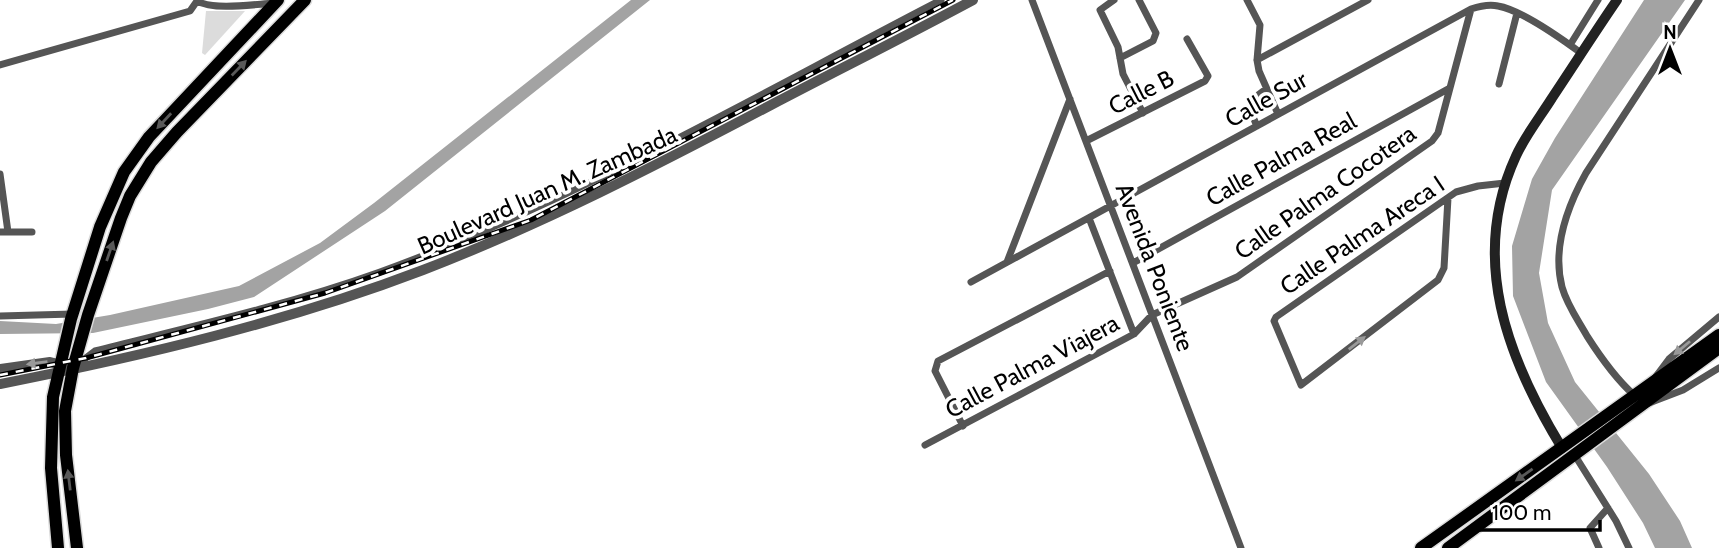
<svg xmlns="http://www.w3.org/2000/svg" width="1719" height="548" viewBox="0 0 1719 548" font-family="Cabin,sans-serif">
<style>
.green{fill:#dcdcdc}
.water{fill:#a3a3a3}
.lines{fill:none;stroke-linecap:round;stroke-linejoin:round}
.primary-casing{stroke:#dbdbdb;stroke-width:15}
.trunk-casing{stroke:#dbdbdb;stroke-width:15}
.minor{stroke:#555;stroke-width:7}
.tertiary{stroke:#555;stroke-width:10}
.secondary{stroke:#222;stroke-width:10}
.primary{stroke:#000;stroke-width:12}
.trunk{stroke:#000;stroke-width:12}
.rail-casing{stroke:#000;stroke-width:5}
.rail{stroke:#fff;stroke-width:2.5;stroke-dasharray:8;stroke-linecap:butt}
.oneway{fill:#595959}
.oneway2{fill:#999}
.labels{text-anchor:middle;dominant-baseline:central;stroke-width:7;stroke-linejoin:round;paint-order:stroke}
.street-label{font-size:24px;fill:#000;stroke:#fff}
</style>
<rect width="100%" height="100%" fill="#fff"/>
<path class="green" d="M 206,11 L 245,11 L 205,55 L 202,53 Z"/>
<path class="water" d="M 631,0 L 650,0 L 385,211 L 254,297 L 208,309 L 93,333 L 0,334 L 0,321 L 56,324 L 110,315 L 239,286 L 320,243 L 374,203 Z
M 1644,0 L 1685,0 L 1552,190 L 1539,273 L 1548,323 L 1575,382 L 1649,474 L 1680,521 L 1692,548 L 1655,548 L 1643,523 L 1607,467 L 1546,382 L 1513,296 L 1512,246 L 1532,179 L 1555,138 Z"/>
<g class="lines">
<g class="primary-casing">
<path id="primary" d="M 1421,548 L 1719,335
M 1448,548 L 1719,348"/>
</g>
<g class="trunk-casing">
<path id="trunk" d="M 58,548 L 51,468 L 53,397 L 71,319 L 100,227 L 124,172 L 149,137 L 278,0
M 77,548 L 66,455 L 65,411 L 73,368 L 88,315 L 121,218 L 130,196 L 151,162 L 177,132 L 305,0"/>
</g>
<path class="minor" d="M 1032,0 L 1241,548
M 1114,0 L 1100,10 L 1118,47 L 1123,74 L 1143,113
M 1247,0 L 1260,25 L 1257,60 L 1259,71 L 1278,114
M 197,1 C 214,11 256,4 275,3
M 1570,45 L 1598,0
M 1120,58 L 1153,41 L 1156,33 L 1139,0
M 1257,60 L 1368,0
M 0,65 L 190,11 L 197,1
M 1499,84 L 1517,13
M 1257,126 L 1249,108 L 1250,101 L 1266,89
M 1086,141 L 1205,81 L 1208,76 L 1187,39
M 0,174 L 8,232
M 1448,198 L 1444,268 L 1438,280 L 1301,385 L 1274,321 L 1276,317 L 1456,192 L 1478,186 L 1505,183
M 1089,218 L 1134,334
M 0,232 L 32,232
M 1007,262 L 1070,99
M 1133,263 L 1448,89
M 971,282 L 1471,9 C 1480,6 1489,4 1498,6 C 1521,10 1562,39 1581,53
M 0,316 L 73,314
M 74,367 L 95,351 C 190,327 288,305 380,272 C 576,201 757,95 941,0
M 1654,379 L 1669,359 L 1719,317
M 1634,395 C 1615,378 1601,358 1587,336 C 1578,320 1567,305 1562,287 C 1552,248 1567,207 1586,173 L 1699,0
M 1649,403 L 1683,390 L 1719,368
M 963,426 L 935,371 L 938,361 L 1110,271
M 925,445 L 1134,334 L 1152,315 L 1237,277 L 1432,141 L 1438,133 L 1471,9
M 1574,454 L 1616,521 L 1629,548
M 1599,548 L 1590,528 L 1608,508"/>
<path class="tertiary" d="M 0,369 L 50,362 L 66,366
M 0,384 C 143,356 287,322 423,270 C 543,224 657,165 771,105 C 838,70 906,36 973,0"/>
<path class="secondary" d="M 1562,448 C 1507,358 1469,258 1516,156 C 1525,136 1540,117 1552,98 C 1574,65 1595,32 1617,0"/>
<use href="#primary" class="primary"/>
<use href="#trunk" class="trunk"/>
<g class="rail-casing">
<path id="rail" d="M 0,375 L 86,358 L 325,293 L 531,220 L 953,0"/>
</g>
<use href="#rail" class="rail"/>
</g>
<defs><path id="oneway-solid" d="M-6-.8H1V-3.2L6.5 0L1 3.2V.8H-6Z" transform="scale(1.75)"/></defs>
<g class="oneway">
<use href="#oneway-solid" transform="translate(239 68) rotate(-46)"/>
<use href="#oneway-solid" transform="translate(164 121) rotate(133)"/>
<use href="#oneway-solid" transform="translate(110 251) rotate(-71)"/>
<use href="#oneway-solid" transform="translate(1524 475) rotate(145)"/>
<use href="#oneway-solid" transform="translate(69 480) rotate(-97)"/>
</g>
<g class="oneway2">
<use href="#oneway-solid" transform="translate(1357 343) rotate(-38)"/>
<use href="#oneway-solid" transform="translate(1682 348) rotate(140)"/>
<use href="#oneway-solid" transform="translate(37 363) rotate(173)"/>
</g>
<g class="labels">
<g class="street-label">
<text transform="translate(1141 92) rotate(-27)">Calle B</text>
<text transform="translate(1266 99) rotate(-29)">Calle Sur</text>
<text transform="translate(1281 159) rotate(-29)">Calle Palma Real</text>
<text transform="translate(547 190) rotate(-24)">Boulevard Juan M. Zambada</text>
<text transform="translate(1325 192) rotate(-35)">Calle Palma Cocotera</text>
<text transform="translate(1362 235) rotate(-34)">Calle Palma Areca I</text>
<text transform="translate(1155 267) rotate(69)">Avenida Poniente</text>
<text transform="translate(1032 366) rotate(-28)">Calle Palma Viajera</text>
</g>
</g>
<g transform="translate(1670 49)" stroke="#ffffff" stroke-width="5" paint-order="stroke">
<path d="M0-5L12 26L0 18L-12 26Z" fill="#000000"/>
<text y="-10" font-size="19" font-weight="bold" text-anchor="middle" fill="#000000">N</text>
</g>
<path d="M1481 520v10h119v-10" fill="none" stroke="#000000" stroke-width="3.5"/>
<text x="1492" y="520" font-size="21" fill="#000000" stroke="#ffffff" stroke-width="5" paint-order="stroke">100 m</text>
</svg>
